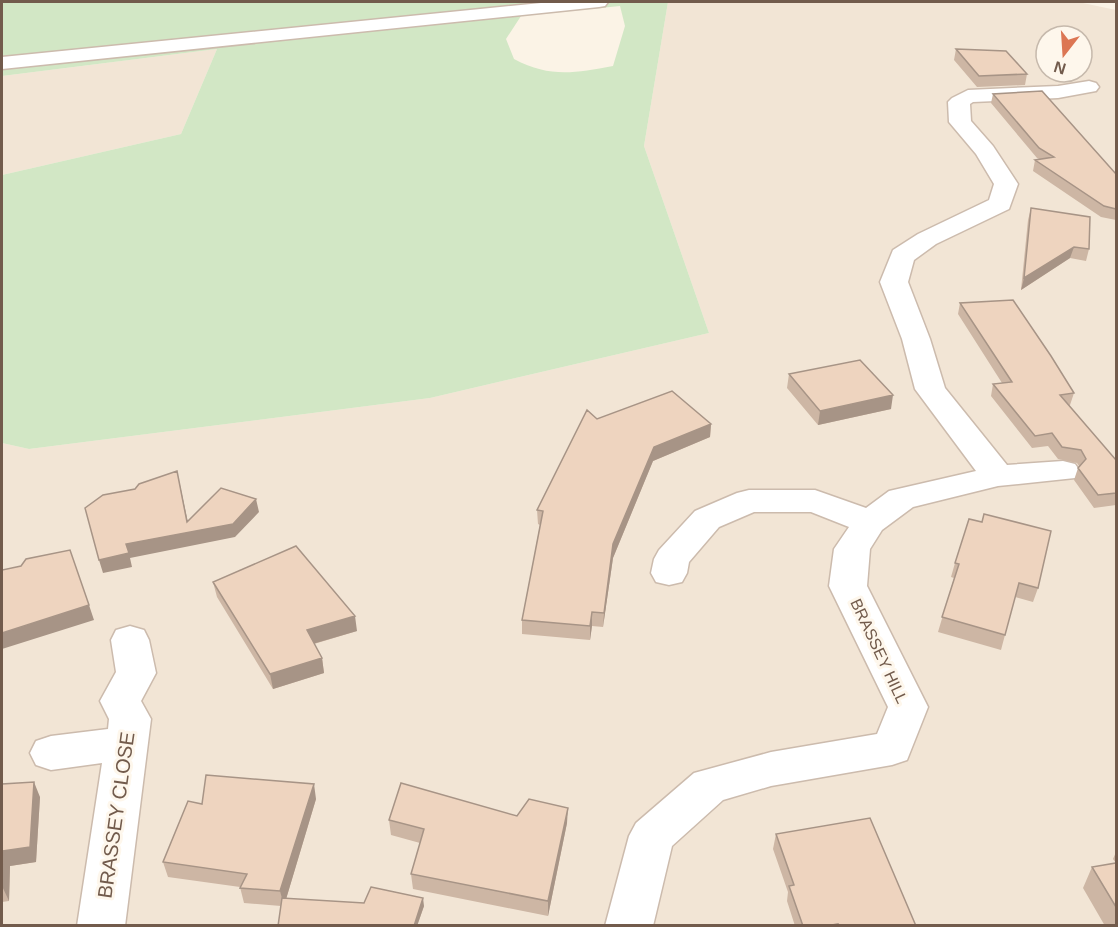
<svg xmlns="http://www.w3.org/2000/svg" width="1118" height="927" viewBox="0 0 1118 927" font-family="Arial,sans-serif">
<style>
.residential{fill:#f2e5d5;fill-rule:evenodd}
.green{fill:#d2e7c5;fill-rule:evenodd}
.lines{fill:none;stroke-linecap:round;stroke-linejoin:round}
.minor-casing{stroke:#ccbbad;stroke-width:3}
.minor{fill:#fff;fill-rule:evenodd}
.wall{fill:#cdb6a4}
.shaded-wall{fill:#a79486}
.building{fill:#eed4bf;stroke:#a79486;stroke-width:1.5}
.labels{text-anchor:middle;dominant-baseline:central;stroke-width:6;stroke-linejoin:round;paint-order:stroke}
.street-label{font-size:16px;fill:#725b4c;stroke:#fef7ec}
.near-street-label{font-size:20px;fill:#725b4c;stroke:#fef7ec}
</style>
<rect width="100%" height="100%" fill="#fbf3e6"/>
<path class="residential" d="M 668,2 L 1078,2 L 1116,10 L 1116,925 L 2,925 L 2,443 L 29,449 L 430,398 L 709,333 L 644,146 ZM 1046,36 L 1082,36 L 1082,72 L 1046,72 Z
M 217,49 L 181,134 L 2,175 L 2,76 Z"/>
<path class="green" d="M 2,2 L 668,2 L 644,146 L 709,333 L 430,398 L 29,449 L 2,443 L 2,175 L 181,134 L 217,49 L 2,76 ZM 620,6 L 625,26 L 613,66 C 574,73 550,78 514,59 L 506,39 L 521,16 Z"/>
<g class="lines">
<g class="minor-casing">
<path id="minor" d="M 551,2 L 608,2 L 605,6 L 599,7 L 2,69 L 2,57 Z
M 1089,81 L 1096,83 L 1099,87 L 1096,91 L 1058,98 L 973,102 L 970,104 L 971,121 L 993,146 L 1018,184 L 1009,209 L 936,244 L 914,260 L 908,282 L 930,339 L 945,388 L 1007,465 L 1063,461 L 1075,464 L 1080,471 L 1075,478 L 998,486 L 913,507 L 882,530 L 870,549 L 867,586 L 928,707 L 907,760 L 892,765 L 771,786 L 723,800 L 672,846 L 653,926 L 605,926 L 629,836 L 636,823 L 694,773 L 771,752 L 877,734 L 888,707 L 829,586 L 834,549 L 849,527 L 811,512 L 754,512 L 719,527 L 689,562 L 687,573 L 682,582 L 669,585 L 656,582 L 651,573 L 654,559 L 659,550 L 695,511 L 737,493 L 749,490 L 815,490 L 866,508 L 889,491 L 976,471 L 915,389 L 902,339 L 880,282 L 893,250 L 918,234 L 989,200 L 994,184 L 976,154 L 949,122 L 948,102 L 952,98 L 968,90 L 1058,86 Z
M 130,626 L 144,630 L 149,640 L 156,673 L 141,701 L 151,719 L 125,926 L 77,926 L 102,763 L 51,770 L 36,765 L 30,753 L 36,741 L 51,736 L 108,729 L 109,719 L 100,701 L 116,672 L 111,640 L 116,630 Z"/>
</g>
<use href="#minor" class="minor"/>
</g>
<path class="wall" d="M 956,49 L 1027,74 L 1025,85 L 977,87 L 954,60 Z
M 993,94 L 1116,174 L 1116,220 L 1101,217 L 1033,171 L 1035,160 L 1039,159 L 1037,158 L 991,103 Z
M 1031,208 L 1089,249 L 1086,261 L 1070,258 L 1021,290 L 1028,220 Z
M 960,303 L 1074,393 L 1070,405 L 1069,406 L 1116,460 L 1116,505 L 1094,508 L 1074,480 L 1078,468 L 1079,466 L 1077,463 L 1058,459 L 1048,446 L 1032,448 L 991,396 L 993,384 L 1002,383 L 958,314 Z
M 789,374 L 891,409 L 818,425 L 787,388 Z
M 597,419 L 711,424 L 710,437 L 653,461 L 613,558 L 603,627 L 592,626 L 590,640 L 522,634 L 522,620 L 540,525 L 538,524 L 537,510 Z
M 955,563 L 1038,588 L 1033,602 L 1015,597 L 1001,650 L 938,632 L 954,578 L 951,577 Z
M 213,582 L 357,631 L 314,644 L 322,658 L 324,673 L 273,689 L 217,597 Z
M 2,784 L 40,797 L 36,862 L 10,866 L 9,901 L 2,902 Z
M 316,799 L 286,899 L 424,906 L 417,926 L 278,926 L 281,906 L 244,903 L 240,887 L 168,877 L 163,862 L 202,804 Z
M 517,816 L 567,823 L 548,916 L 413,889 L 411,874 L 420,843 L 391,835 L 389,820 Z
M 776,834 L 916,926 L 795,926 L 787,901 L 788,892 L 773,849 Z
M 1116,852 L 1116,926 L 1105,926 L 1083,888 L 1092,867 L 1116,863 L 1113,859 Z"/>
<path class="shaded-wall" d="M 1074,247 L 1070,258 L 1021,290 L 1024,278 Z
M 893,395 L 891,409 L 818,425 L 820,411 Z
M 711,424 L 710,437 L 653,461 L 613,558 L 603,627 L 604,613 L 613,544 L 654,447 Z
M 177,471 L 190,532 L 256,499 L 259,512 L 235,537 L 130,558 L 132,567 L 103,573 L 99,560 L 126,544 Z
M 89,605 L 94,620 L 2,649 L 2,633 Z
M 592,612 L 592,626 L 590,640 L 590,626 Z
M 355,616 L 357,631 L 309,645 L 307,630 Z
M 322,658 L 324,673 L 273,689 L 270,674 Z
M 34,782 L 40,797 L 36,862 L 10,866 L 9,901 L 2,886 L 3,851 Z
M 314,784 L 316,799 L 284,906 L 280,891 Z
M 568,808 L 567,823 L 548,916 L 548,901 Z
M 423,898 L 424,906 L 417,926 L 414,926 Z"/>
<path class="building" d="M 956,49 L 1006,51 L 1027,74 L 979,76 Z
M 1042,91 L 1116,174 L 1116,209 L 1104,206 L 1035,160 L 1054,157 L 1039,148 L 993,94 Z
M 1031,208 L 1090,217 L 1089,249 L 1074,247 L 1024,278 Z
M 1013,300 L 1051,356 L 1074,393 L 1060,395 L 1116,460 L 1116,493 L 1098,495 L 1078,468 L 1086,459 L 1081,450 L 1062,447 L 1052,433 L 1035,436 L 993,384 L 1012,382 L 960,303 Z
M 860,360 L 893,395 L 820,411 L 789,374 Z
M 672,391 L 711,424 L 654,447 L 613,544 L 604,613 L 592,612 L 590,626 L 522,620 L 543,511 L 537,510 L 587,410 L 597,419 Z
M 177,471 L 187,522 L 221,488 L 256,499 L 233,524 L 126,544 L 129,553 L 99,560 L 85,508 L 103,495 L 135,489 L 139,484 Z
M 984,514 L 1051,531 L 1038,588 L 1019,583 L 1005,635 L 942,617 L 959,564 L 955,563 L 969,519 L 982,522 Z
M 296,546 L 355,616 L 307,630 L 322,658 L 270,674 L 213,582 Z
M 70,550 L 89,605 L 2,633 L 2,570 L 21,566 L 26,559 Z
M 206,775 L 314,784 L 280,891 L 240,888 L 247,874 L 163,862 L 188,801 L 202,804 Z
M 34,782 L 30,847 L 3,851 L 2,886 L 2,784 Z
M 401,783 L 517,816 L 529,799 L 568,808 L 548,901 L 411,874 L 424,829 L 389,820 Z
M 870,818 L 916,926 L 838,926 L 838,924 L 826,926 L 803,926 L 789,886 L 794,885 L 776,834 Z
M 1116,863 L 1116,907 L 1092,867 Z
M 371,887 L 423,898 L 414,926 L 278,926 L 282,898 L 364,903 Z"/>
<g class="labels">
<g class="street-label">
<text transform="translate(879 651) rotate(65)">BRASSEY HILL</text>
</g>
<g class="near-street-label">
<text transform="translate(116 815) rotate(-82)">BRASSEY CLOSE</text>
</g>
</g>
<rect width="1118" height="927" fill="none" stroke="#725b4c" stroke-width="6"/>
<g transform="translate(1064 54) rotate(197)"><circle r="28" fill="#fef7ec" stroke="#c6b9ac" stroke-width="1.5"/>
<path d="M0-4.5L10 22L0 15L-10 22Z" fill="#dc7653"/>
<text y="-9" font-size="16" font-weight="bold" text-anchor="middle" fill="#725b4c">N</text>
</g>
</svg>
